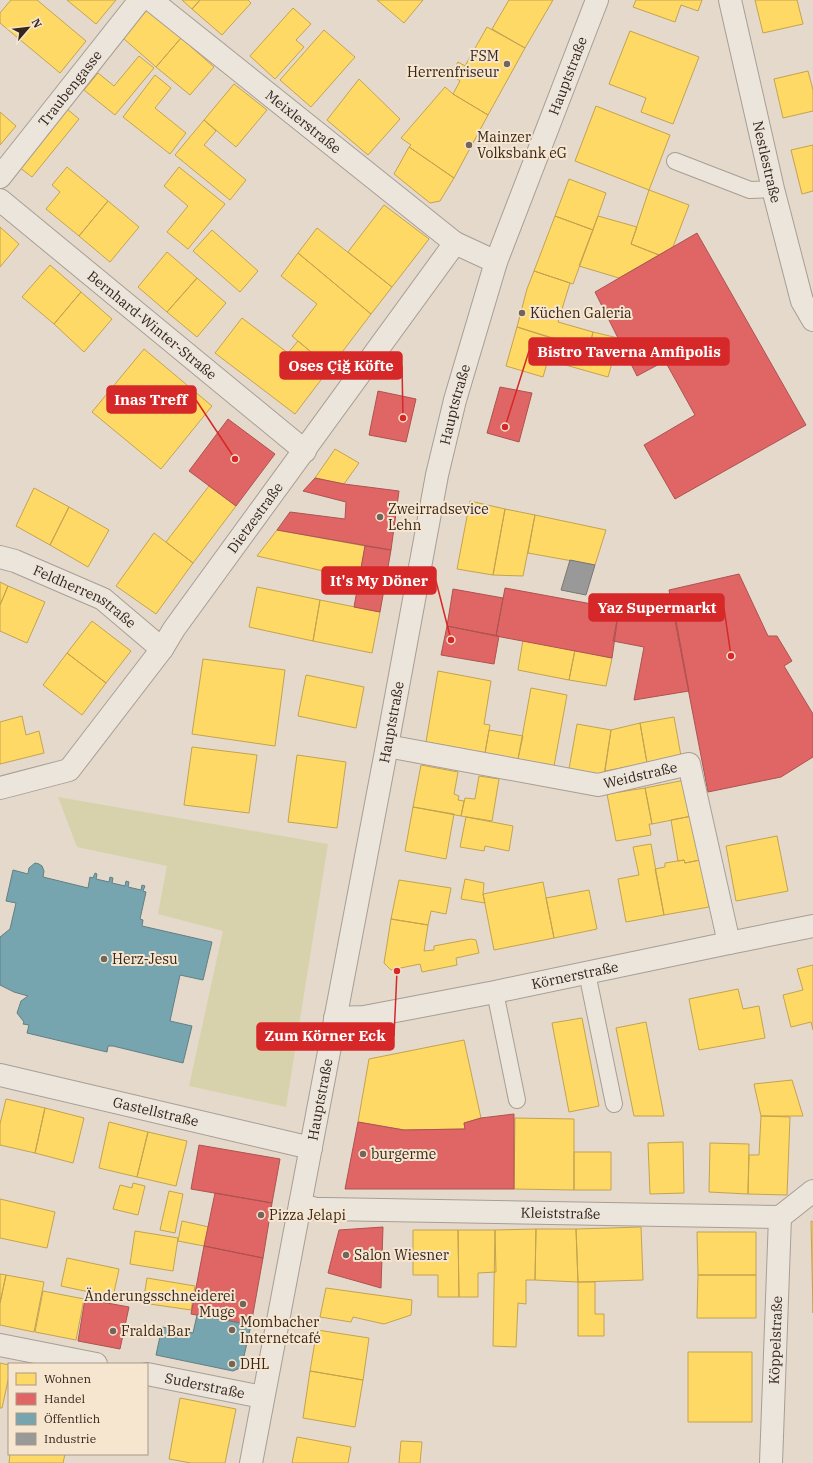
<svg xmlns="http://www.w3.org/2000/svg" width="813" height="1463" viewBox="0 0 813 1463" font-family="'IBM Plex Serif',serif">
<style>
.green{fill:#d7d2ac}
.homes{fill:#ffd966;stroke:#c3a350}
.shops{fill:#e06666;stroke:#ad5350}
.public{fill:#76a5af;stroke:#637f83}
.industry{fill:#999;stroke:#7b7674}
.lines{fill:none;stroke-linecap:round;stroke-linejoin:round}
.lane-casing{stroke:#a89e94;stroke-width:18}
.street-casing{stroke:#a89e94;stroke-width:24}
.lane{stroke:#ebe5dc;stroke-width:16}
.street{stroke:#ebe5dc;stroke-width:22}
.poi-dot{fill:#736559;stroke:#f6e6cf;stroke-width:1.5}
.labels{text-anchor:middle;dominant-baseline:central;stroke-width:4;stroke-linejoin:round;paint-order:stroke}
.poi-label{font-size:14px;fill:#36261c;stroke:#f6e6cf;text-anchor:start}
.street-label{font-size:14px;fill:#36261c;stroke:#f6e6cf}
.leader{fill:none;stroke:#d62828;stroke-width:1.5}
.callout-dot{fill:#d62828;stroke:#f6e6cf;stroke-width:1.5}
.callout{fill:#d62828;stroke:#d62828;stroke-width:1.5}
.callout-label{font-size:15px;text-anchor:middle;font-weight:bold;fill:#fff}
</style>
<rect width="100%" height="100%" fill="#e4d9ca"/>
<path class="green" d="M 58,797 L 328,844 L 286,1107 L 189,1086 L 223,931 L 158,914 L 167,866 L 77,847 Z"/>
<path class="homes" d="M 11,0 L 37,0 L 86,41 L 60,73 L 0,23 L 0,13 Z
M 67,0 L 116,0 L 96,24 Z
M 182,0 L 200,0 L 192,9 Z
M 200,0 L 248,0 L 251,3 L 222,35 L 192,9 Z
M 377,0 L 423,0 L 404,23 Z
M 509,0 L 553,0 L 525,48 L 492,29 Z
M 636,0 L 702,0 L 698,11 L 681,5 L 675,22 L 633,7 Z
M 755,0 L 797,0 L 803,24 L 763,33 Z
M 293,8 L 311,24 L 296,40 L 304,47 L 275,79 L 250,56 Z
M 147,10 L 181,38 L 156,67 L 123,38 Z
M 487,27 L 525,48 L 488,115 L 453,94 L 460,81 L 451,74 L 458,62 L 465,66 Z
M 324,30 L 355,57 L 311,107 L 280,80 Z
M 630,31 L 699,57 L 673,124 L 641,112 L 646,98 L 609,84 Z
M 181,38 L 214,67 L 190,95 L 156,67 Z
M 139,56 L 154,68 L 115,115 L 84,90 L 98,73 L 114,86 Z
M 808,71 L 813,90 L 813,111 L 783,118 L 774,79 Z
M 155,75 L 171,88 L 155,108 L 186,133 L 170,154 L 123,117 Z
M 359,79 L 400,119 L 368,155 L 327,120 Z
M 234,84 L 267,110 L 236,147 L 204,120 Z
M 445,87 L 453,94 L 488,115 L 454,178 L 409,147 L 411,145 L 401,138 Z
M 596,106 L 670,135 L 649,190 L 575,161 Z
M 67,109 L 79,119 L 32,177 L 19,167 Z
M 0,112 L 16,126 L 0,145 Z
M 204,120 L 216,131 L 204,145 L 246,180 L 230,200 L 175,155 Z
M 813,145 L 813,191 L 802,194 L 791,150 Z
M 409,147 L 454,178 L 440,201 L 430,203 L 394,174 Z
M 67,167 L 108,201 L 79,236 L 46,209 L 60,192 L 52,185 Z
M 179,167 L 225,204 L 188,249 L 167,232 L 188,206 L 164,186 Z
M 569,179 L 606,193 L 593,230 L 555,216 Z
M 649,190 L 689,205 L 673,247 L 659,255 L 631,244 Z
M 108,201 L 139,227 L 110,262 L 79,236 Z
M 384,205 L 429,239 L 392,287 L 348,252 Z
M 555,216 L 593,230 L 573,284 L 534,271 Z
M 598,216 L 637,227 L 631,244 L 659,255 L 619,278 L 579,266 Z
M 0,227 L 19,244 L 0,267 Z
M 317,228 L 392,287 L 371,314 L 298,253 Z
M 212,230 L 258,271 L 240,292 L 193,251 Z
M 167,252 L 197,278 L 167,312 L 138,287 Z
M 298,253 L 371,314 L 330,368 L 292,336 L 317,304 L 281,276 Z
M 50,265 L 81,292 L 54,324 L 22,297 Z
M 534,271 L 570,283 L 558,322 L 593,332 L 589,349 L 517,327 L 527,289 Z
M 197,278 L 226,303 L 197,337 L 167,312 Z
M 81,292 L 112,319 L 84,352 L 54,324 Z
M 242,318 L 288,353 L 298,341 L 330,368 L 295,414 L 215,353 Z
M 517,327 L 554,339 L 543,377 L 506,366 Z
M 593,332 L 618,338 L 630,361 L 589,349 Z
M 554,339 L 614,356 L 608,377 L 548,360 Z
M 144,349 L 212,406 L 161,469 L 92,412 Z
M 335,449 L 359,463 L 344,484 L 315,478 Z
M 209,486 L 236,506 L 193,563 L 166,542 Z
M 34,488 L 69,507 L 50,545 L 16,526 Z
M 470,501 L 505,509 L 493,575 L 457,569 Z
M 69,507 L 109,530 L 88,567 L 50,545 Z
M 505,509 L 535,515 L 523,576 L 493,575 Z
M 535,515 L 606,530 L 595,565 L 528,553 Z
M 277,530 L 365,546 L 359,579 L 257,556 Z
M 154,533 L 193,563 L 156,614 L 116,586 Z
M 0,582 L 8,586 L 0,605 Z
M 8,586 L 45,602 L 27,643 L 0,631 L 0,605 Z
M 257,587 L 320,600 L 313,641 L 249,627 Z
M 320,600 L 380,612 L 372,653 L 313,641 Z
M 92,621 L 131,651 L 106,683 L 67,653 Z
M 523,640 L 575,650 L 569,680 L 518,670 Z
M 575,650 L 612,658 L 606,686 L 569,680 Z
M 67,653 L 106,683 L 82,715 L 43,685 Z
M 203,659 L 285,670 L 275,746 L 192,734 Z
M 438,671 L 491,681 L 484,724 L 490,725 L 485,753 L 426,742 Z
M 306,675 L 364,687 L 356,728 L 298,716 Z
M 531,688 L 567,695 L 554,766 L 518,759 Z
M 22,716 L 26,735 L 39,731 L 44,753 L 0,764 L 0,722 Z
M 674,717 L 681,756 L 647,763 L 640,723 Z
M 640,723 L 647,763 L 605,771 L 611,730 Z
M 577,724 L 611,730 L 604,775 L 569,769 Z
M 489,730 L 523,736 L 518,759 L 485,753 Z
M 192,747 L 257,755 L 249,813 L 184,805 Z
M 297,755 L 346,762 L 337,828 L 288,822 Z
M 421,765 L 458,772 L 454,794 L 459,796 L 458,800 L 464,801 L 461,816 L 413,807 Z
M 479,776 L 499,779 L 492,821 L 461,816 L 465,798 L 475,799 Z
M 685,780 L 692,816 L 652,824 L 645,788 Z
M 645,788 L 652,824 L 649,824 L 651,835 L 616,841 L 607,794 Z
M 413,807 L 454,814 L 446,859 L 405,851 Z
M 692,816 L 700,860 L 685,863 L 684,860 L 678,861 L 671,820 Z
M 466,817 L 513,826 L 509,851 L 485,846 L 484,851 L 460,847 Z
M 777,836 L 788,891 L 736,901 L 726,846 Z
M 651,844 L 664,915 L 626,922 L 618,879 L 639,875 L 633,847 Z
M 684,860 L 685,863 L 700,860 L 709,907 L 664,915 L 655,869 L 665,867 L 665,863 Z
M 465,879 L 484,883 L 483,894 L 485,903 L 461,899 Z
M 399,880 L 451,888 L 446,914 L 431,911 L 428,925 L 391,919 Z
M 543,882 L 554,938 L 494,950 L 483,894 Z
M 589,890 L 597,929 L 554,938 L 546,898 Z
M 391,919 L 428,925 L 424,951 L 434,950 L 434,946 L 471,939 L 476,940 L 479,953 L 456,958 L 457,965 L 422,972 L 420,964 L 391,970 L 384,963 Z
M 813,965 L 813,1030 L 811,1022 L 791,1027 L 783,995 L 803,990 L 797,969 Z
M 738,989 L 743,1009 L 759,1006 L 765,1038 L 699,1050 L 689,999 Z
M 582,1018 L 599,1106 L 569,1112 L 552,1023 Z
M 646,1022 L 664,1116 L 634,1116 L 616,1028 Z
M 464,1040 L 481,1118 L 464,1123 L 465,1129 L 404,1130 L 358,1122 L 369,1059 Z
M 792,1080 L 803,1116 L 761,1116 L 754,1084 Z
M 6,1099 L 45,1108 L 35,1153 L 0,1145 L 0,1124 Z
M 45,1108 L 84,1118 L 73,1163 L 35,1153 Z
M 761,1116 L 790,1117 L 787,1195 L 748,1194 L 749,1155 L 759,1155 Z
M 515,1118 L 574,1119 L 574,1190 L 514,1189 Z
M 109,1122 L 148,1132 L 137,1177 L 99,1168 Z
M 148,1132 L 187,1141 L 176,1186 L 137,1177 Z
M 683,1142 L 684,1193 L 650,1194 L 648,1143 Z
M 710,1143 L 749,1144 L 748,1194 L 709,1192 Z
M 574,1152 L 611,1152 L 611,1190 L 574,1190 Z
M 133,1183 L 145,1186 L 138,1215 L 113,1209 L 120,1185 L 132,1188 Z
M 169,1191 L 183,1194 L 175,1233 L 160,1230 Z
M 0,1199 L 55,1212 L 47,1248 L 0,1238 Z
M 182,1221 L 209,1227 L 204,1246 L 178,1241 Z
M 811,1221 L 813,1222 L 813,1313 Z
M 641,1227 L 643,1280 L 578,1282 L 576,1229 Z
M 536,1229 L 576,1229 L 578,1282 L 535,1280 Z
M 536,1229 L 535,1280 L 526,1280 L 526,1304 L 518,1303 L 516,1347 L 493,1346 L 495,1230 Z
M 413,1230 L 458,1230 L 459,1297 L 438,1297 L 438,1275 L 413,1275 Z
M 458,1230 L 495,1230 L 496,1272 L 478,1273 L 478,1297 L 459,1297 Z
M 135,1231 L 178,1238 L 173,1271 L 130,1264 Z
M 697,1232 L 756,1232 L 756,1275 L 698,1275 Z
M 67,1258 L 119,1269 L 113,1297 L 61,1286 Z
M 0,1274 L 6,1275 L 0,1303 Z
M 6,1275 L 44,1282 L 34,1332 L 0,1325 L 0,1303 Z
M 698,1275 L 756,1275 L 756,1318 L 697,1318 Z
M 147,1278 L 195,1286 L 191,1310 L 143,1303 Z
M 578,1282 L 595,1282 L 595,1314 L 604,1314 L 604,1336 L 578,1336 Z
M 326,1288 L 412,1300 L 411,1315 L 384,1324 L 353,1317 L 351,1322 L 320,1317 Z
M 43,1291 L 84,1299 L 76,1340 L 35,1332 Z
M 317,1330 L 369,1338 L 363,1380 L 310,1371 Z
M 688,1352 L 752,1352 L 752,1422 L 688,1422 Z
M 0,1363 L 9,1365 L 9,1376 L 2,1408 L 0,1408 Z
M 310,1371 L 363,1380 L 355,1427 L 303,1418 Z
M 180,1398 L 236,1409 L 225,1463 L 191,1463 L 169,1459 Z
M 297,1437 L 351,1447 L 348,1463 L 292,1463 Z
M 401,1441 L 422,1442 L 420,1463 L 399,1463 Z
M 10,1454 L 65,1454 L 63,1463 L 9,1463 Z"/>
<path class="shops" d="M 697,233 L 806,425 L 675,499 L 644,445 L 695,415 L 665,361 L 637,376 L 595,292 Z
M 500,387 L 532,393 L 519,442 L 487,433 Z
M 378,391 L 416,399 L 406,442 L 369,435 Z
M 228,419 L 275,454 L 236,506 L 189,471 Z
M 315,478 L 344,484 L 399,491 L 391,550 L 277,530 L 290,512 L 345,519 L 346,502 L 303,491 Z
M 365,546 L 391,550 L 380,612 L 354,607 Z
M 739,574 L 768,636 L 777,636 L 792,661 L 784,666 L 813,714 L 813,757 L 781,777 L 708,792 L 669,590 Z
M 505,588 L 619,609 L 612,658 L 496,636 Z
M 453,589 L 503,598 L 496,636 L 447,626 Z
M 619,609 L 650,615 L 674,610 L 689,691 L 634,700 L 644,647 L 613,641 Z
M 447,626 L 499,636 L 494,664 L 441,655 Z
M 514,1114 L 514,1189 L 345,1189 L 358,1122 L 404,1130 L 465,1129 L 464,1123 L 481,1118 Z
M 199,1145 L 280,1159 L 272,1203 L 191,1189 Z
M 215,1193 L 272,1203 L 263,1258 L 204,1246 Z
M 383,1227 L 381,1288 L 328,1273 L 339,1230 Z
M 204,1246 L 263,1258 L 251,1325 L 191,1314 Z
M 85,1299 L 129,1307 L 120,1349 L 78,1341 Z"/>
<path class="public" d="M 35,863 L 39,864 L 42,866 L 44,871 L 43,877 L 88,888 L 90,877 L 93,878 L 95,873 L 97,874 L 96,879 L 109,882 L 110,877 L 113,878 L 112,883 L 125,886 L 126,881 L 129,882 L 128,887 L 141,890 L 142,885 L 145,886 L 143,891 L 146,892 L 140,919 L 143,920 L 142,926 L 212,942 L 203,980 L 180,975 L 170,1021 L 192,1026 L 183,1063 L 113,1046 L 108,1046 L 107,1052 L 27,1033 L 29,1025 L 23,1024 L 24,1022 L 17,1013 L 21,1001 L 28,996 L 14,992 L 0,985 L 0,937 L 10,929 L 16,903 L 6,901 L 13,870 L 28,874 L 29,868 Z
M 197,1315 L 251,1325 L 242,1365 L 240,1368 L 233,1371 L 156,1355 L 162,1327 L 193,1333 Z"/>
<path class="industry" d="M 570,560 L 595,565 L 586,595 L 561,590 Z"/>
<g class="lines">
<g class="lane-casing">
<path id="lane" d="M 675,161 L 750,190 L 773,189
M 587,973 L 614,1104
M 495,992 L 517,1100"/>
</g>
<g class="street-casing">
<g id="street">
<path id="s1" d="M 151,0 L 455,243"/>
<path id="s2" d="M 730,0 L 773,189 L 802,301 L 813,320"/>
<path id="s3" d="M 0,177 L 140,0"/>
<path id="s4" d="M 0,200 L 305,451"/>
<path id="s5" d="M 0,557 L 15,561 L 103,599 L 162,649"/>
<path id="s6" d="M 387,746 L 598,785 L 689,764 L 729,943"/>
<path id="s7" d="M 0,788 L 69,770 L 162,649 L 174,629 L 455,243 L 496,262"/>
<path id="s8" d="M 335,1018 L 364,1017 L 495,992 L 729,943 L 813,926"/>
<path id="s9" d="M 0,1075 L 311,1148"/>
<path id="s10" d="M 300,1205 L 316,1209 L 326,1209 L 780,1217 L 813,1191"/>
<path d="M 0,1345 L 96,1364"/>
<path id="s11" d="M 147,1374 L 262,1397"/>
<path id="s12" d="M 251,1463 L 387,746 L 437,475 L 455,400 L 496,262 L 597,0"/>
<path id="s13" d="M 771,1463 L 780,1217"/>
</g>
</g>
<use href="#lane" class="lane"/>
<use href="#street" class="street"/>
</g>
<g class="poi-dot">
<circle cx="507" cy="64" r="4"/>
<circle cx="469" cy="145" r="4"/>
<circle cx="522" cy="313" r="4"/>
<circle cx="380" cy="517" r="4"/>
<circle cx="104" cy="959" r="4"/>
<circle cx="363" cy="1154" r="4"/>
<circle cx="261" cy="1215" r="4"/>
<circle cx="346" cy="1255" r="4"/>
<circle cx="243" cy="1304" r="4"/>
<circle cx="232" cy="1330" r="4"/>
<circle cx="113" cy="1331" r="4"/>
<circle cx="232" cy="1364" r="4"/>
</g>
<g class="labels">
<g class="poi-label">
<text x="499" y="56" text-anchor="end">FSM<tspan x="499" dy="16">Herrenfriseur</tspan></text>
<text x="477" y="137">Mainzer<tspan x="477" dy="16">Volksbank eG</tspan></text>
<text x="530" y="313">Küchen Galeria</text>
<text x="388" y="509">Zweirradsevice<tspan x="388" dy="16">Lehn</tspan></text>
<text x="112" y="959">Herz-Jesu</text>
<text x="371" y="1154">burgerme</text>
<text x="269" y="1215">Pizza Jelapi</text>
<text x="354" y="1255">Salon Wiesner</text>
<text x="235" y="1296" text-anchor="end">Änderungsschneiderei<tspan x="235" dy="16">Muge</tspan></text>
<text x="240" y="1322">Mombacher<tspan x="240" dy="16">Internetcafé</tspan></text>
<text x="121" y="1331">Fralda Bar</text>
<text x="240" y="1364">DHL</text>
</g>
<g class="street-label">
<text stroke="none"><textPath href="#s12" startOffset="1426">Hauptstraße</textPath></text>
<text stroke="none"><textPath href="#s3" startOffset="113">Traubengasse</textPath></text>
<text stroke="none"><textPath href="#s1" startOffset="195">Meixlerstraße</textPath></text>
<text stroke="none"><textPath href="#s2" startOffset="166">Nestlestraße</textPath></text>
<text stroke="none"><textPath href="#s4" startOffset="197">Bernhard-Winter-Straße</textPath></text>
<text stroke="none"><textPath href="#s12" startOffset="1078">Hauptstraße</textPath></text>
<text stroke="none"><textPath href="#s7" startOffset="385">Dietzestraße</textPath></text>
<text stroke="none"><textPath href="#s5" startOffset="94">Feldherrenstraße</textPath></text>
<text stroke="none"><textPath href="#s12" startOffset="754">Hauptstraße</textPath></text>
<text stroke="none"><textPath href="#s6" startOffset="258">Weidstraße</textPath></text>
<text stroke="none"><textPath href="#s8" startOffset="244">Körnerstraße</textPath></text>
<text stroke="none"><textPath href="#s12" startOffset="370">Hauptstraße</textPath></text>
<text stroke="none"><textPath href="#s9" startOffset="160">Gastellstraße</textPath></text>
<text stroke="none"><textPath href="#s10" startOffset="261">Kleiststraße</textPath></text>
<text stroke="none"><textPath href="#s13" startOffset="123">Köppelstraße</textPath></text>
<text stroke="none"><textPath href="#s11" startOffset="59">Suderstraße</textPath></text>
</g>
</g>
<path class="leader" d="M505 427L529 351M403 418L402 366M235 459L196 400M451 640L436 581M731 656L724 608M397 971L394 1036"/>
<g class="callout-dot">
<circle cx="505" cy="427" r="4"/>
<circle cx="403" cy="418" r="4"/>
<circle cx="235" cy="459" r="4"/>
<circle cx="451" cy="640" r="4"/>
<circle cx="731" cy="656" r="4"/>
<circle cx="397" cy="971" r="4"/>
</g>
<g class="callout">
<rect x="529" y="338" width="200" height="27" rx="4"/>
<rect x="280" y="352" width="122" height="27" rx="4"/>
<rect x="107" y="386" width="89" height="27" rx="4"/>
<rect x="322" y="567" width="114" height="27" rx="4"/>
<rect x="589" y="594" width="135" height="27" rx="4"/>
<rect x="257" y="1023" width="137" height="27" rx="4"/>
</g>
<g class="callout-label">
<text x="629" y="357">Bistro Taverna Amfipolis</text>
<text x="341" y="371">Oses Çiğ Köfte</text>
<text x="151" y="405">Inas Treff</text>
<text x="379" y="586">It's My Döner</text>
<text x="657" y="613">Yaz Supermarkt</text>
<text x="325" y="1041">Zum Körner Eck</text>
</g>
<rect x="8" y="1363" width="140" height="92" fill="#f6e6cf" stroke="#a99987"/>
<rect x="16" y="1373" width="20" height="12" fill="#ffd966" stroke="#a99987"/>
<text x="44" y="1383" font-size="12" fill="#36261c">Wohnen</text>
<rect x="16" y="1393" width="20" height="12" fill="#e06666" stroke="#a99987"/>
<text x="44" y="1403" font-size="12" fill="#36261c">Handel</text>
<rect x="16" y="1413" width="20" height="12" fill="#76a5af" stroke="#a99987"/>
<text x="44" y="1423" font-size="12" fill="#36261c">Öffentlich</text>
<rect x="16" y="1433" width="20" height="12" fill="#999999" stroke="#a99987"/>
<text x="44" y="1443" font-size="12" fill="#36261c">Industrie</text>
<g transform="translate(28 28) rotate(62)" stroke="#f6e6cf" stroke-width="3" paint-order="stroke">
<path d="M0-3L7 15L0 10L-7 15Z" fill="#36261c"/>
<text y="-6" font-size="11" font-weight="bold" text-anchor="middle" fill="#36261c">N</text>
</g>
</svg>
